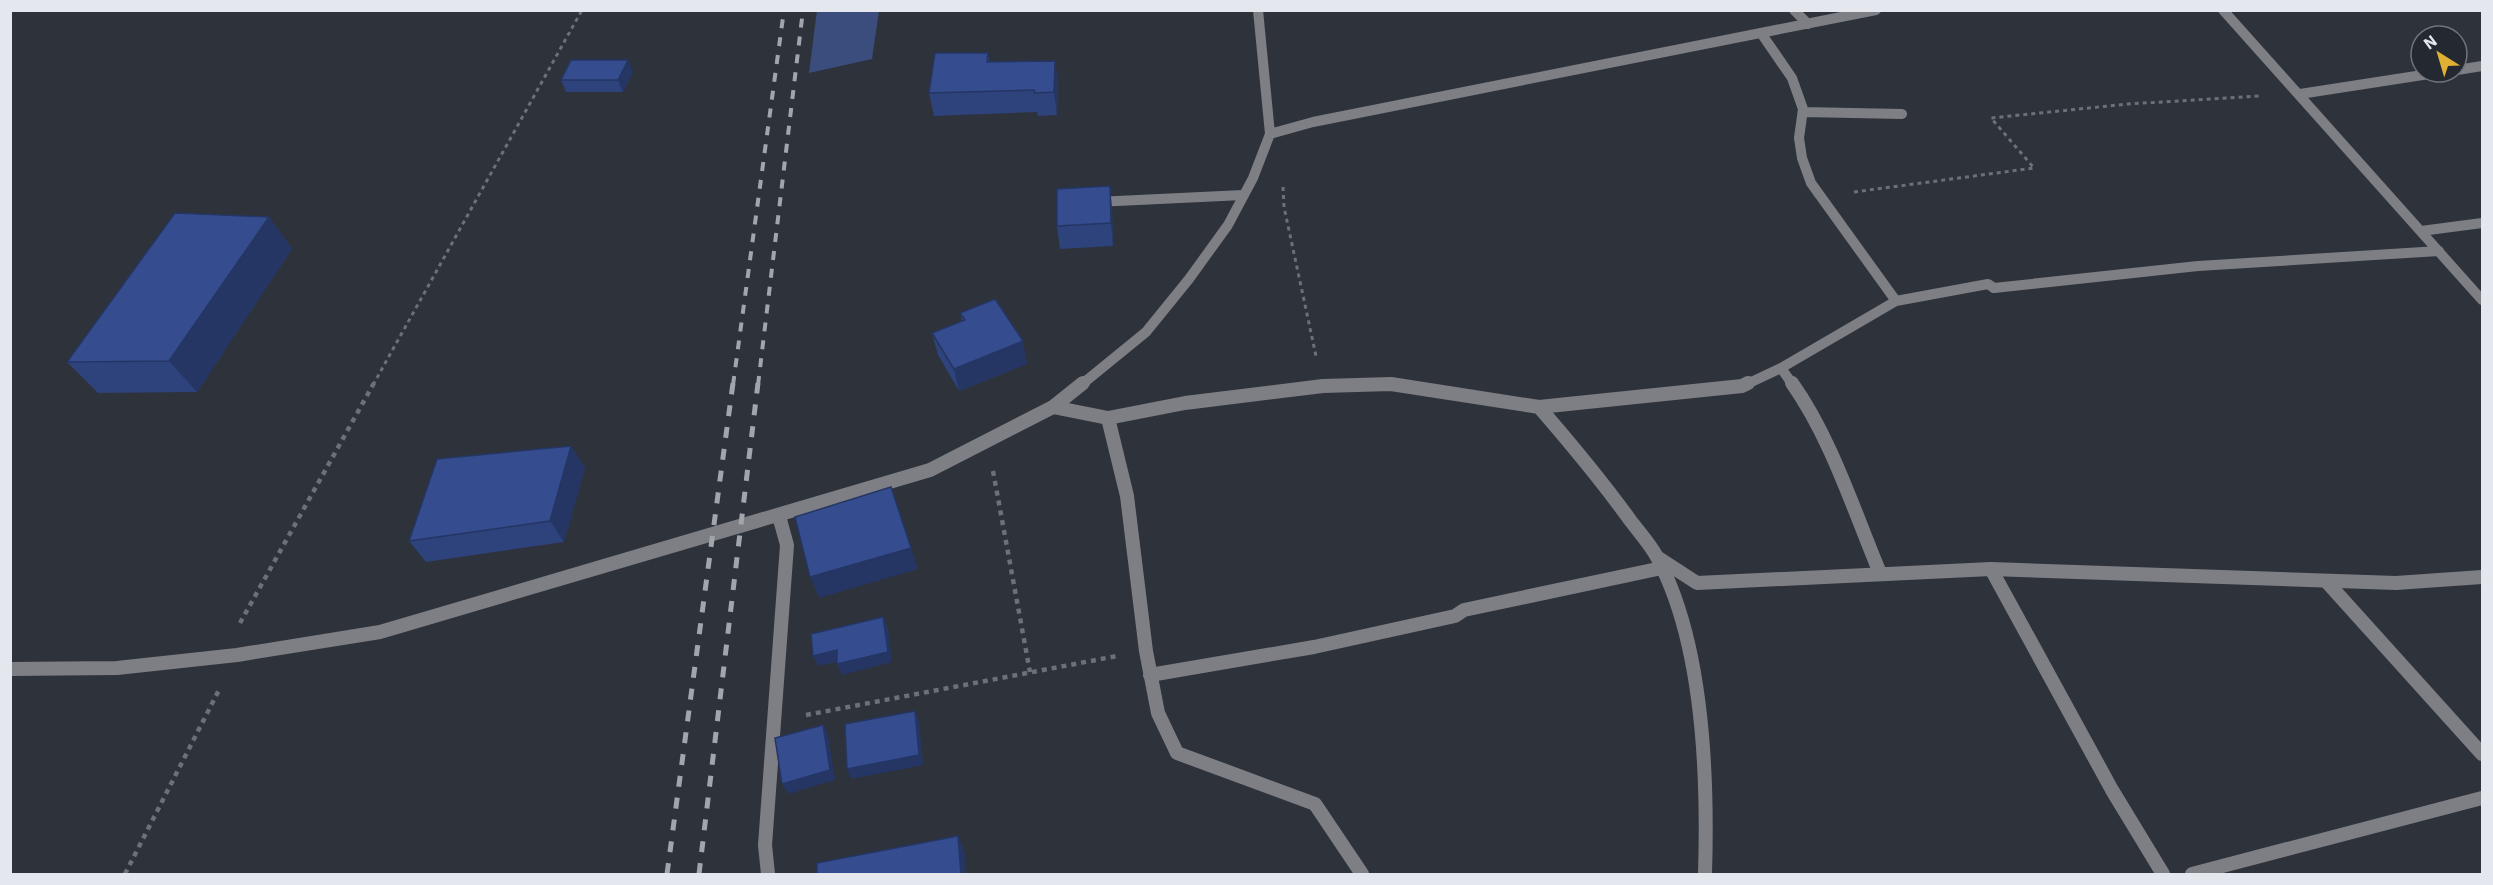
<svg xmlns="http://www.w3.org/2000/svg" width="2493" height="885" viewBox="0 0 2493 885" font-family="'IBM Plex Sans',sans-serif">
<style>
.green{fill:#3b4d7d}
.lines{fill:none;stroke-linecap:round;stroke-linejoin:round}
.path-far1{stroke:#6c7078;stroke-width:3;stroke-dasharray:4 4;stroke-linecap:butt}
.path{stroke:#6c7078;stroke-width:4.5;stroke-dasharray:5 5;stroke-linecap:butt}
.service-far1{stroke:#7d7f84;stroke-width:10}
.service{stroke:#7d7f84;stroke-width:14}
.minor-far1{stroke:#7d7f84;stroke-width:10}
.minor{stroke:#7d7f84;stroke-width:14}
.rail-far1{stroke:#a1a5ac;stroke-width:4;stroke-dasharray:9 9;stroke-linecap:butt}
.rail{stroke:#a1a5ac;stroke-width:5;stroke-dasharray:11 11;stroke-linecap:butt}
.wall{fill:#2e427b}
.shaded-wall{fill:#253664}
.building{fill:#354d8f;stroke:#253664;stroke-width:1.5}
</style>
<rect width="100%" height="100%" fill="#2e323b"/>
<path class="green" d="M 817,10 L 879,11 L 872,59 L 809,73 Z"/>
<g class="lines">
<path class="path-far1" d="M 1283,187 L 1284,207 L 1316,356
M 1854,192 L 2034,168 L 1991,118 L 2128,104 L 2260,96
M 373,385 L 582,10"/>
<path class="path" d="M 993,471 L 1030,672
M 240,623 L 374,383
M 806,715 L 1117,656
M 125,874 L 220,688"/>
<path class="service-far1" d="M 1794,10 L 1808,24
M 1761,33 L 1792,78 L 1803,109 L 1799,138 L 1802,158 L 1811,183 L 1896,301
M 2457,70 L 2482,66
M 2300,94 L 2442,72
M 1803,112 L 1902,114
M 1096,202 L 1243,195
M 1781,368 L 1793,385
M 1745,385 L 1781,368 L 1896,301 L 1988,284 L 1994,288"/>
<path class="service" d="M 1792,383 C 1831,438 1854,511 1880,573
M 1539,407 L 1742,386 L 1748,383
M 1108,418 L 1127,496 L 1146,651 L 1158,713 L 1177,753 L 1315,804 L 1362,874
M 1991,569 L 2112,790 L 2163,874
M 2326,581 L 2482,754
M 1150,675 L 1314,647 L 1455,616 L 1464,610 L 1662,568
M 2192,874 L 2482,798"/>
<path class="minor-far1" d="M 2223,10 L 2482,300
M 1270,134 L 1313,122 L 1876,10
M 2421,231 L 2482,223
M 1994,288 L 2198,266 L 2439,251
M 1081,385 L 1146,332 L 1189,279 L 1228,225 L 1253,178 L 1270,134 L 1258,10
M 1373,385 L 1394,385"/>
<path class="minor" d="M 1053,407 L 1108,418 L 1185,403 L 1323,386 L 1391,384 L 1539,407 C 1571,444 1602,481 1630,520 C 1639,532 1650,544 1657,557 C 1704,644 1708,777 1705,874
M 1657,557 L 1697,583 L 1991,569 L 2396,583 L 2482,577
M 10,669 L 117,668 L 237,655 L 380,632 L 930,470 L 1053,407 L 1083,383
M 768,874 L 765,845 L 787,545 L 779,516"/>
<path class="rail-far1" d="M 733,385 L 784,10
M 758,385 L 803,10"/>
<path class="rail" d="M 667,874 L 733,383
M 699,874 L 758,383"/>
</g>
<path class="wall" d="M 988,53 L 989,62 L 1055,61 L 1058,84 L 1057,115 L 1038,116 L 1037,112 L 934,116 L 929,93 Z
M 633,72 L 623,92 L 566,92 L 561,80 Z
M 1112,209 L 1113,246 L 1060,249 L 1057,226 Z
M 269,217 L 292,249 L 197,392 L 98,393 L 67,362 Z
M 960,313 L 1027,364 L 959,391 L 938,355 L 932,333 L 962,321 Z
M 571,446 L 585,468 L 564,542 L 426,562 L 409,541 Z"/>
<path class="shaded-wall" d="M 628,60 L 633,72 L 623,92 L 618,80 Z
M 1055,61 L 1058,84 L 1057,115 L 1054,92 Z
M 1110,186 L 1112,209 L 1113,246 L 1111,223 Z
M 269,217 L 292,249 L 197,392 L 169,361 Z
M 1023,341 L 1027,364 L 959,391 L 954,369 Z
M 571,446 L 585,468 L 564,542 L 550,521 Z
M 891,487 L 918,569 L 819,598 L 810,577 Z
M 883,617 L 888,628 L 892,662 L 842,675 L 837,664 Z
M 837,650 L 841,661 L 818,666 L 813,656 Z
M 915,711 L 919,721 L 923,765 L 851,779 L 847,769 Z
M 823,725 L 828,735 L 835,780 L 788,794 L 782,784 Z
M 958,836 L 965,853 L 966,874 L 961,874 Z"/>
<path class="building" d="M 935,53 L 988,53 L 987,62 L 1055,61 L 1054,92 L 1035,93 L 1034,90 L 929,93 Z
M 571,60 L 628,60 L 618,80 L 561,80 Z
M 1110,186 L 1111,223 L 1057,226 L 1057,189 Z
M 175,213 L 269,217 L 169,361 L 67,362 Z
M 995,299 L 1023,341 L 954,369 L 932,333 L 965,320 L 960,313 Z
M 571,446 L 550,521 L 409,541 L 437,459 Z
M 891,487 L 911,548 L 810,577 L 795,517 Z
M 883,617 L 888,652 L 837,664 L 837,650 L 813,656 L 811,634 Z
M 915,711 L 919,755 L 847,769 L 845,724 Z
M 823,725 L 830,770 L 782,784 L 775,738 Z
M 958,836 L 961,874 L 817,874 L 817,863 Z"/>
<rect width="2493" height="885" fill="none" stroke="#e4e7ed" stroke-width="24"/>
<g transform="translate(2439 54) rotate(323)"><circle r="28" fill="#242831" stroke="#71747c" stroke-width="1.5"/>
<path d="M0-4.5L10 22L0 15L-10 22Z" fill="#dfb034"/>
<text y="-9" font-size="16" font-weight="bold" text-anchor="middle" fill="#e4e7ed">N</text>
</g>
</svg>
